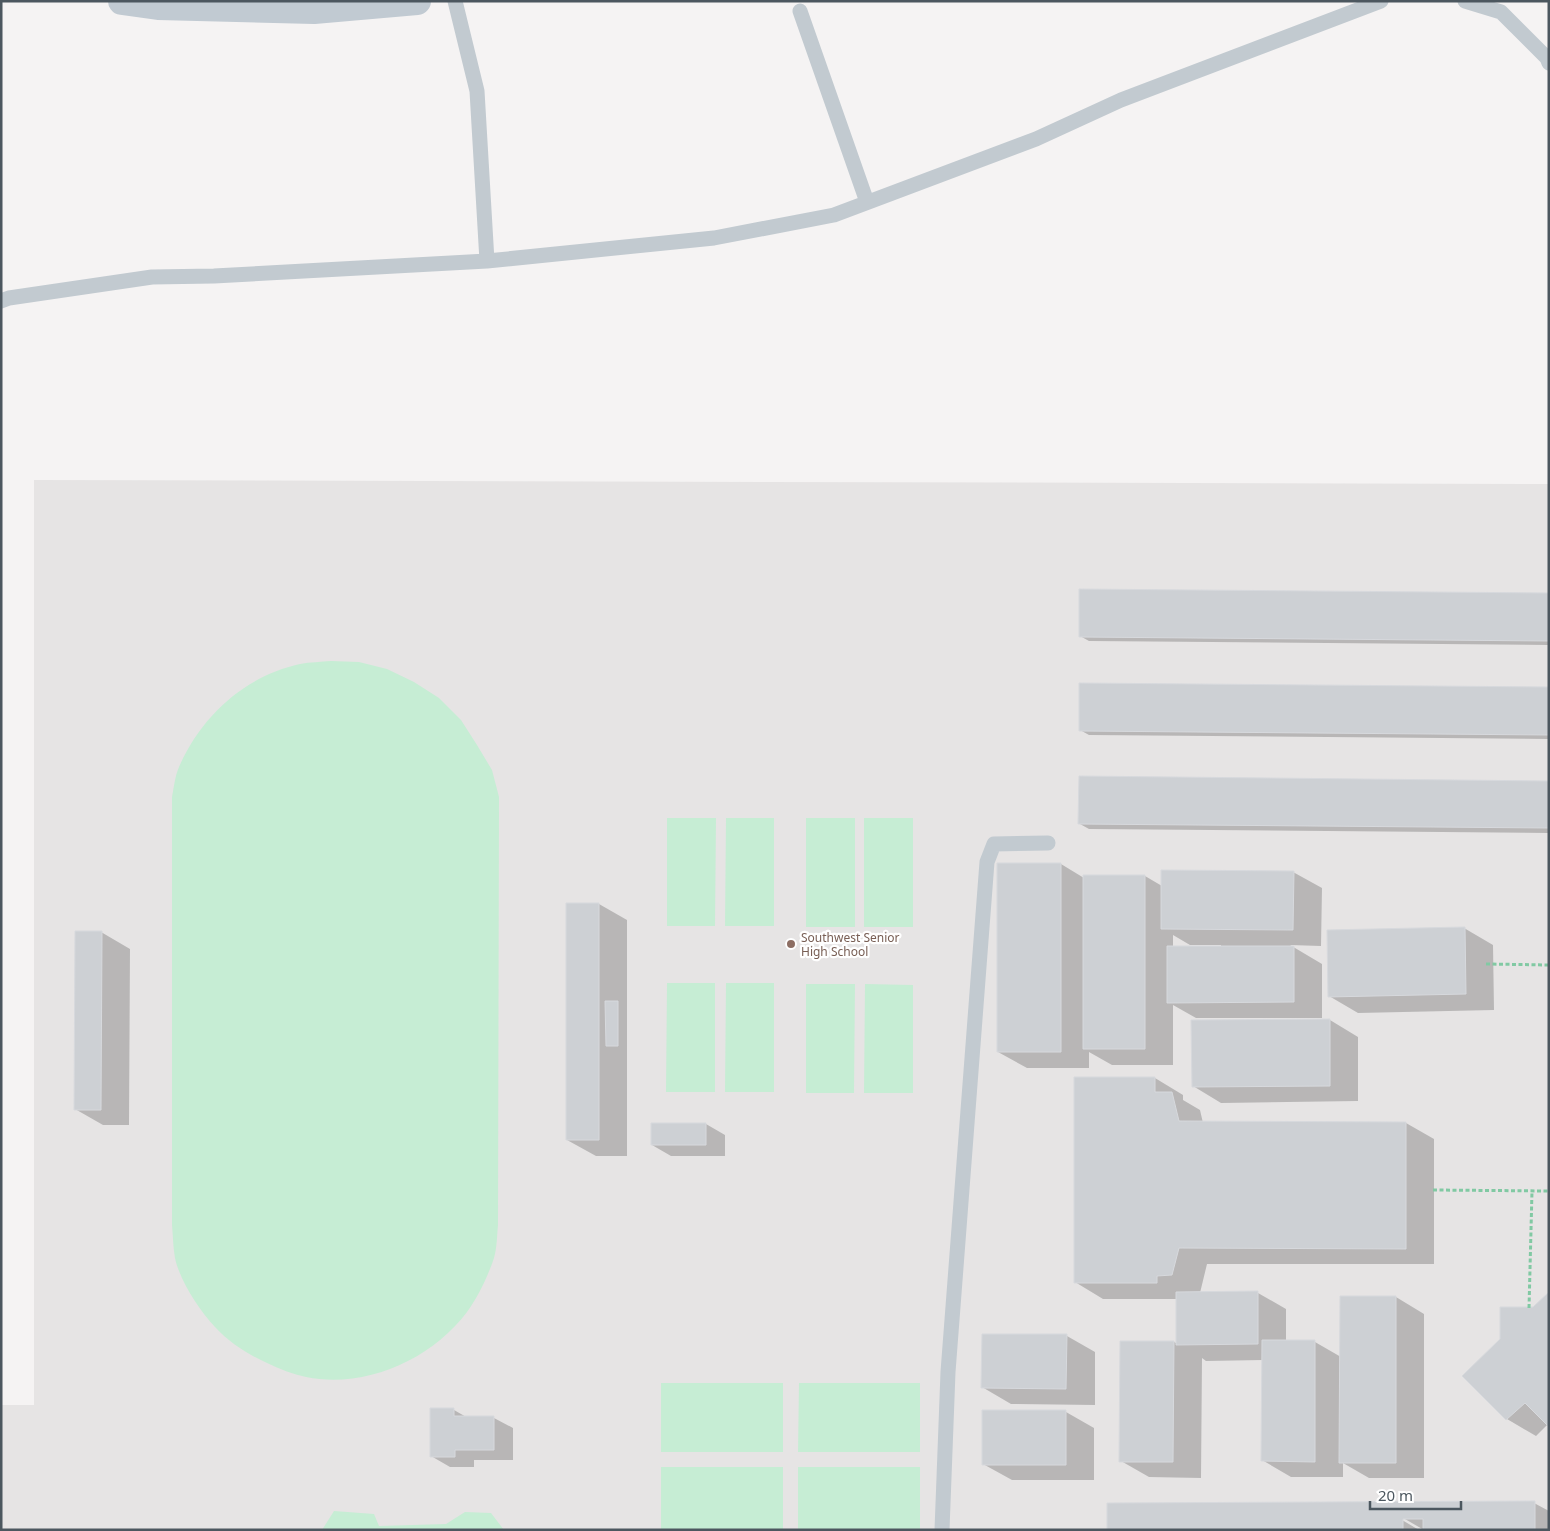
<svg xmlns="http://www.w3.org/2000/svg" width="1550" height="1531" viewBox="0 0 1550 1531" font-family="'Noto Sans',sans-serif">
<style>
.education{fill:#e6e4e4}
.green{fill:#c6edd4}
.shadow{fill:#0003;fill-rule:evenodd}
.building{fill:#cdd0d4;stroke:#d7d9dd}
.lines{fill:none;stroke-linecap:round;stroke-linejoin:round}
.path{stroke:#81c9a3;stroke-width:3;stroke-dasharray:4 2.5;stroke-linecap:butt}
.service{stroke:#c2cad0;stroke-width:15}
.secondary{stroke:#c1cad2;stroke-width:28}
.education-dot{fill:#8d6e63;stroke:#fff;stroke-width:2}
.labels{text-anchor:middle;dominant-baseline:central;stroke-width:4.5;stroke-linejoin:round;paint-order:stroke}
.education-label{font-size:12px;fill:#785e54;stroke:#fff;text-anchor:start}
</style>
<rect width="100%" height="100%" fill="#f5f3f3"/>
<path class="education" d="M 34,480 L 1549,484 L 1549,1530 L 1,1530 L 1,1405 L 34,1405 Z"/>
<path class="green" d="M 331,661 L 359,662 L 387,669 L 414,682 L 439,698 L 461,720 L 477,745 L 492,770 L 499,797 L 498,1225 C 497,1235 497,1248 494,1258 C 488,1276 478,1297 467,1312 C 431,1360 365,1389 306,1377 C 293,1374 279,1369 267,1363 C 247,1354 230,1343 215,1327 C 199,1310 180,1281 175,1258 C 173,1247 173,1236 172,1225 L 172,797 C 174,787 175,776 179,767 C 201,716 245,676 300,664 C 310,662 321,662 331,661 Z
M 667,818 L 716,818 L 715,926 L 667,926 Z
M 726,818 L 774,818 L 774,926 L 725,926 Z
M 806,818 L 855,818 L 855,927 L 806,927 Z
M 864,818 L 913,818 L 913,927 L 864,927 Z
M 667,983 L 715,983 L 715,1092 L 666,1092 Z
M 726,983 L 774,983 L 774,1092 L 725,1092 Z
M 806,984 L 855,984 L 854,1093 L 806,1093 Z
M 865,984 L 913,985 L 913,1093 L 864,1093 Z
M 661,1383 L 783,1383 L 783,1452 L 661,1452 Z
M 799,1383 L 920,1383 L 920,1452 L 798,1452 Z
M 661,1467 L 783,1467 L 783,1530 L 661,1530 Z
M 798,1467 L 920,1467 L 920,1530 L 798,1530 Z
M 334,1511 L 374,1514 L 379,1526 L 446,1524 L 465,1512 L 491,1513 L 504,1530 L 322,1530 Z"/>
<path class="shadow" d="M 1549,594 L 1549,645 L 1089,641 L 1080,636 Z
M 1549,688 L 1549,739 L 1089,735 L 1080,730 Z
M 1549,782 L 1549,833 L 1089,829 L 1080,824 Z
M 999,864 L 1061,864 L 1084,878 L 1145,876 L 1162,886 L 1293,872 L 1322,888 L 1321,946 L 1290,945 L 1322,964 L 1322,1018 L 1196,1018 L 1173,1005 L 1173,1065 L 1112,1065 L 1089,1052 L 1089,1068 L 1027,1068 L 998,1052 ZM 1173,935 L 1190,945 L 1221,945 L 1221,947 L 1173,947 Z
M 599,904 L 627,920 L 627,1156 L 596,1156 L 567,1140 Z
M 1464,928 L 1493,945 L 1494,1010 L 1358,1013 L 1329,996 Z
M 101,932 L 130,949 L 129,1125 L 103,1125 L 75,1109 Z
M 1330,1020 L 1358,1037 L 1358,1101 L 1221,1103 L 1193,1086 Z
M 1155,1078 L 1183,1095 L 1183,1100 L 1200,1110 L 1203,1123 L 1406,1123 L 1434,1139 L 1434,1264 L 1207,1264 L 1200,1293 L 1258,1293 L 1286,1309 L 1286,1341 L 1315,1342 L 1341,1357 L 1396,1297 L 1424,1314 L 1424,1478 L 1369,1478 L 1343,1463 L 1343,1477 L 1291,1477 L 1262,1460 L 1263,1360 L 1206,1361 L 1202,1358 L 1201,1478 L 1149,1477 L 1121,1461 L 1174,1342 L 1178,1344 L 1178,1299 L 1103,1299 L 1075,1282 Z
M 706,1124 L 725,1135 L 725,1156 L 671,1156 L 652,1145 Z
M 1533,1308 L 1548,1424 L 1536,1436 L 1507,1419 L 1463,1376 Z
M 1067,1336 L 1095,1352 L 1095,1405 L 1011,1404 L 982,1387 Z
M 454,1410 L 468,1418 L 494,1418 L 513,1428 L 513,1460 L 474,1460 L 474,1467 L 450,1467 L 431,1456 Z
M 1066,1412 L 1094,1428 L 1094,1480 L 1012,1480 L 983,1464 Z
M 1534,1503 L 1549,1511 L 1549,1530 L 1424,1530 L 1398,1515 L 1397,1517 L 1419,1530 L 1109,1530 Z"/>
<path class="building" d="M 1079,589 L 1549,593 L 1549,641 L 1079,637 Z
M 1079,683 L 1549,687 L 1549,735 L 1079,731 Z
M 1079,776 L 1549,781 L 1549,828 L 1078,824 Z
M 997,863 L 1061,863 L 1061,1052 L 997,1052 Z
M 1161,870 L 1294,871 L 1293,930 L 1161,929 Z
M 1083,875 L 1145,875 L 1145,1049 L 1083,1049 Z
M 566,903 L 599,903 L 599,1140 L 566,1140 Z
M 1465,927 L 1466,994 L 1328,997 L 1327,930 Z
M 75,931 L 102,931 L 101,1110 L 74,1110 Z
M 1167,946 L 1294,946 L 1294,1002 L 1167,1003 Z
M 605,1001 L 618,1001 L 618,1046 L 606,1046 Z
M 1330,1019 L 1330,1086 L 1192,1087 L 1191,1020 Z
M 1074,1077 L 1155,1077 L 1155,1092 L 1172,1092 L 1179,1121 L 1406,1122 L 1406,1249 L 1179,1248 L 1172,1275 L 1157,1276 L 1157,1283 L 1074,1283 Z
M 651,1123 L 706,1123 L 706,1145 L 651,1145 Z
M 1258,1291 L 1258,1344 L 1176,1345 L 1176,1292 Z
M 1549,1292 L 1549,1427 L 1525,1403 L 1506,1420 L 1462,1376 L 1500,1339 L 1500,1307 L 1533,1307 Z
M 1340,1296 L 1396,1296 L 1396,1463 L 1339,1463 Z
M 982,1334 L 1067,1334 L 1066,1389 L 981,1388 Z
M 1262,1340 L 1315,1340 L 1315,1462 L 1261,1461 Z
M 1120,1341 L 1174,1341 L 1173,1462 L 1119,1462 Z
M 430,1408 L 454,1408 L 454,1416 L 494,1416 L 494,1450 L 455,1450 L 455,1457 L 430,1457 Z
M 982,1410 L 1066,1410 L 1066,1465 L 982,1465 Z
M 1535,1501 L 1535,1530 L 1423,1530 L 1423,1519 L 1403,1519 L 1403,1530 L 1107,1530 L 1107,1503 Z"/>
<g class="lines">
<path class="path" d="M 1486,964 L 1549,965
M 1433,1190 L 1549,1191
M 1529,1308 L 1532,1191"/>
<path class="service" d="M 455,1 L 477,91 L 487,261
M 1465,1 L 1501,12 L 1547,58 L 1549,63
M 800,11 L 867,202
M 1,301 L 9,298 L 152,277 L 214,276 L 487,261 L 714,238 L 834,215 L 1036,139 L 1121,100 L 1381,1
M 942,1530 L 948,1372 L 987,862 L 994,844 L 1048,843"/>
<path class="secondary" d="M 122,1 L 158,6 L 314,10 L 417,1"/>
</g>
<circle class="education-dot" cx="791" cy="944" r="5"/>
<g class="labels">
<g class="education-label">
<text x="801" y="937">Southwest Senior<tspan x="801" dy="14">High School</tspan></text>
</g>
</g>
<rect width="1550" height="1531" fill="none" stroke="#4c575f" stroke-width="5"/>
<path d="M1370 1501v8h91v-8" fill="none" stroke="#4c575f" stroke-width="2.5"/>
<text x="1378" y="1501" font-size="15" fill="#4c575f" stroke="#ffffff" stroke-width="4" paint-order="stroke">20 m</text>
</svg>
